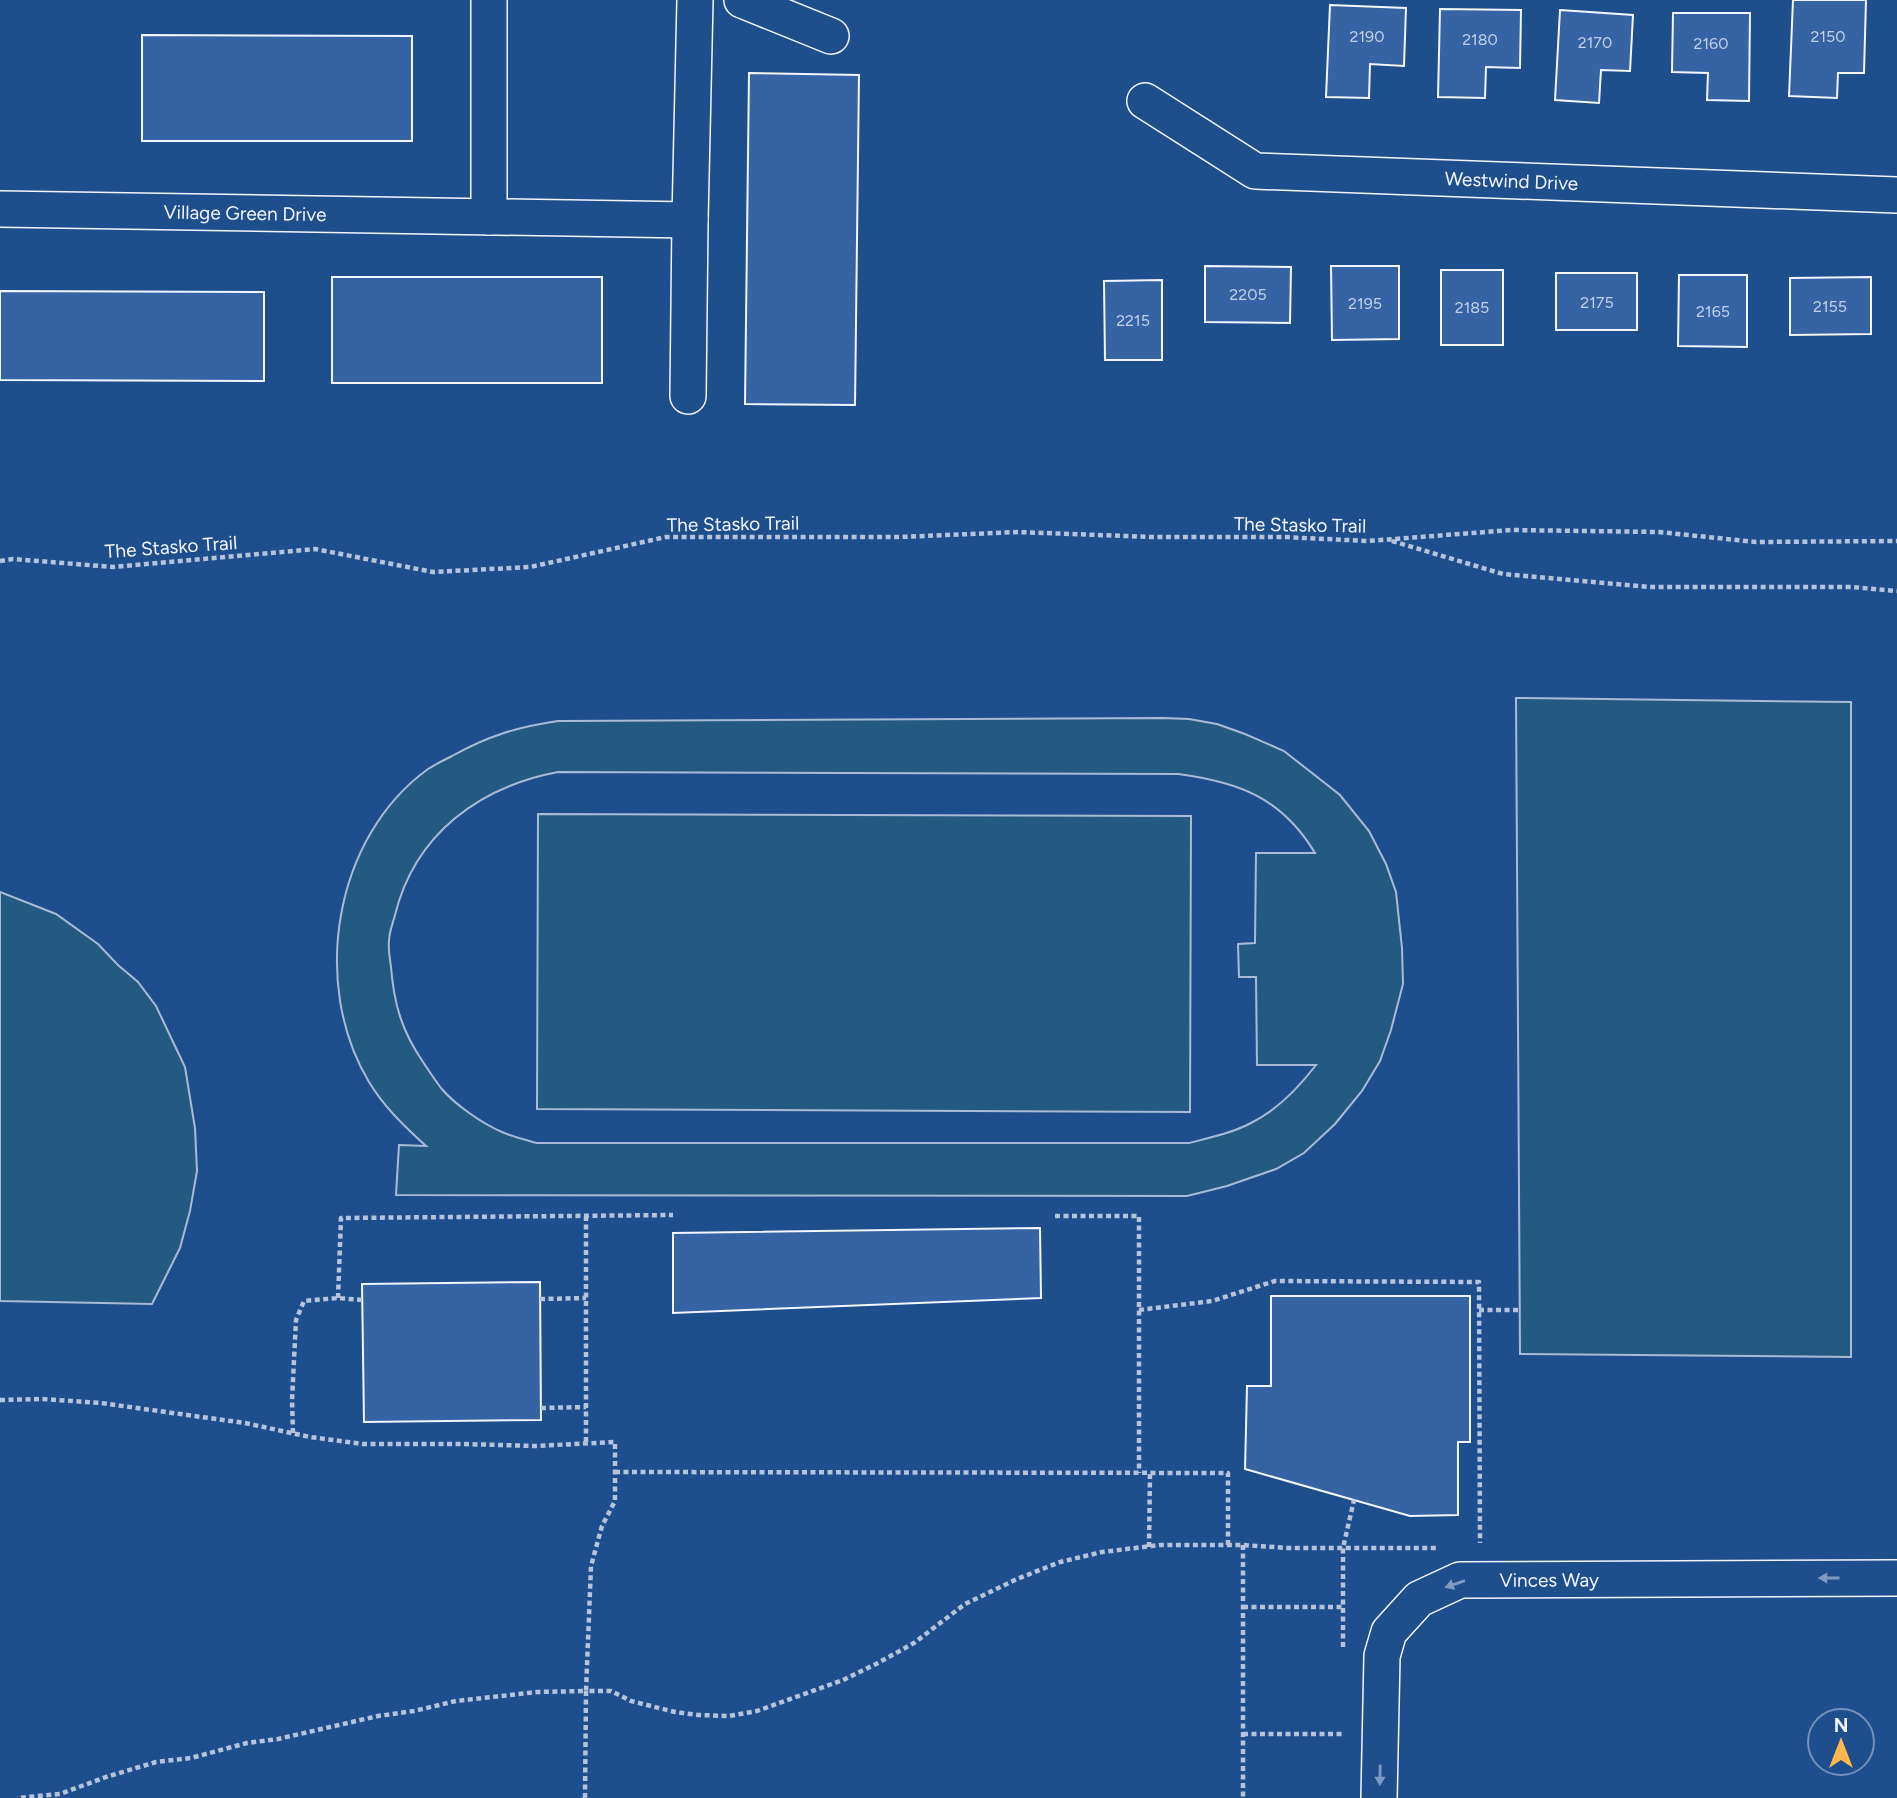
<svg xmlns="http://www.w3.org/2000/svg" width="1897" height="1798" viewBox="0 0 1897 1798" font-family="Figtree,sans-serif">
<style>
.grass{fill:#245a82;stroke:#a8bbd7;stroke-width:2;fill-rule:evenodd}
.building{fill:#3563a3;stroke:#f2f6ff;stroke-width:2}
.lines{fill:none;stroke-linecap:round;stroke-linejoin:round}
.street-casing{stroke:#f2f6ff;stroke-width:38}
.path{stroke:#b3c4dc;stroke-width:4.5;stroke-dasharray:5 3.5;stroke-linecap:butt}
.street{stroke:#1f4e8c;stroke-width:35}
.oneway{fill:#7e9ac0}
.labels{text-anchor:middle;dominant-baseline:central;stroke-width:5;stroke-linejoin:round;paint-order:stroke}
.number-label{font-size:16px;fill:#c3d1e8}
.street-label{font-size:19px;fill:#f2f6ff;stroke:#1f4e8c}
</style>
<rect width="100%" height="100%" fill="#1f4e8c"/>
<path class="grass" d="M 1516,698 L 1851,702 L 1851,1357 L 1520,1354 Z
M 1163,718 L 1189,719 L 1217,724 L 1245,734 L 1284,751 L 1340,795 L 1369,831 L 1386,864 L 1396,892 L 1402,948 L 1403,984 L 1391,1030 L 1380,1061 L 1362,1091 L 1335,1124 L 1304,1153 L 1276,1169 L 1227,1186 L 1187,1196 L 396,1195 L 399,1145 L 426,1146 C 405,1127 384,1107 369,1082 C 310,984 334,837 428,769 C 436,764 444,760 452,756 C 488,736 517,727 558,721 ZM 558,772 L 1178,774 C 1239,782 1282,798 1315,853 L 1256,853 L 1255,943 L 1238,944 L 1239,977 L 1256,977 L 1257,1065 L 1316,1065 C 1299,1087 1276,1111 1251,1123 C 1232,1133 1209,1138 1189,1143 L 537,1143 C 526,1140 513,1137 502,1132 C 483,1124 454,1104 441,1088 C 435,1080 429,1071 423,1062 C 402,1031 394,1005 391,967 C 390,959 388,949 389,941 C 389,932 393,923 395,915 C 415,834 479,787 558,772 Z
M 538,814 L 1191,816 L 1190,1112 L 537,1109 Z
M 0,892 L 56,914 L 98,944 L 118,965 L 138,982 L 156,1006 L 185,1067 L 195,1128 L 197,1171 L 190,1211 L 180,1248 L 152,1304 L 0,1301 Z"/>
<path class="building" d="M 1793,0 L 1866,0 L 1864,73 L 1838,73 L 1837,98 L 1789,96 Z
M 1330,5 L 1406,8 L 1404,66 L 1370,64 L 1369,98 L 1326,97 Z
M 1440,9 L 1521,10 L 1520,68 L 1486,67 L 1485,98 L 1438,97 Z
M 1560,10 L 1633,15 L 1630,71 L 1601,70 L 1599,103 L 1555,100 Z
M 1673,13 L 1750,13 L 1749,101 L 1707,100 L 1708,73 L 1672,72 Z
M 142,35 L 412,36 L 412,141 L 142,141 Z
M 749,73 L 859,75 L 855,405 L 745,404 Z
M 1205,266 L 1291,267 L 1290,323 L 1205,322 Z
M 1331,266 L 1399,266 L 1399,339 L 1332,340 Z
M 1441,270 L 1503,270 L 1503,345 L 1441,345 Z
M 1556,273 L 1637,273 L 1637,330 L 1556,330 Z
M 1679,275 L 1747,275 L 1747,347 L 1678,346 Z
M 332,277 L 602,277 L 602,383 L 332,383 Z
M 1871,277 L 1871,334 L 1790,335 L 1790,278 Z
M 1162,280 L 1162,360 L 1105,360 L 1104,281 Z
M 0,291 L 264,292 L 264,381 L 0,380 Z
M 1040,1228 L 1041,1298 L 673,1313 L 673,1233 Z
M 540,1282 L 541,1420 L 364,1422 L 362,1284 Z
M 1271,1296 L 1470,1296 L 1470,1442 L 1458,1442 L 1458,1515 L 1410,1516 L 1245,1469 L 1247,1386 L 1271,1386 Z"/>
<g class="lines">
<g class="street-casing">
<g id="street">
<path d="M 489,0 L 489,217"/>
<path d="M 742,0 L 831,36"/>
<path id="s1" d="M 1145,101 L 1255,171 L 1897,195"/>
<path id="s2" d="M 0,209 L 690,220"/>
<path d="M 688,396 L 690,220 L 695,0"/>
<path id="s3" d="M 1379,1798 L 1382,1656 L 1389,1632 L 1419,1599 L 1460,1580 L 1897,1578"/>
</g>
</g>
<path class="path" d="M 1392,541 L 1503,574 L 1649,587 L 1852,587 L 1897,591
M 0,561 L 13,559 L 113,567 L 315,549 L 433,572 L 530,567 L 666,537 L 899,537 L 1018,532 L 1152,537 L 1283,537 L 1368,541 L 1511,530 L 1659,532 L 1756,542 L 1897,541
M 586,1216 L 586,1444
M 1055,1216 L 1139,1216 L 1139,1473
M 338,1298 L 341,1218 L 673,1215
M 540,1299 L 586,1298
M 1139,1310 L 1212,1301 L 1275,1281 L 1479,1282 L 1480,1543
M 1479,1310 L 1520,1310
M 0,1400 L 42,1399 L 101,1403 L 245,1423 L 310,1437 L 363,1444 L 464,1444 L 535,1446 L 615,1442 L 615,1501 L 602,1526 L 591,1566 L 586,1691 L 537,1692 L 456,1701 L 414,1711 L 378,1716 L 278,1739 L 247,1743 L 191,1758 L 156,1762 L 106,1777 L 60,1794 L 17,1798
M 541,1408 L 586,1407
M 293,1433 L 292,1400 L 296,1320 L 304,1301 L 338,1298 L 362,1300
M 615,1472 L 1228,1473 L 1228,1545
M 1243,1545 L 1243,1798
M 1149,1547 L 1150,1473
M 1243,1607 L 1343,1607
M 1343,1647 L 1343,1548 L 1354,1500
M 1243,1734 L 1343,1734
M 585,1798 L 586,1691 L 611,1691 L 631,1701 L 675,1712 L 698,1715 L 729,1716 L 757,1711 L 843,1680 L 876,1664 L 914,1643 L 965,1604 L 1017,1579 L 1060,1562 L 1102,1552 L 1160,1545 L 1243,1545 L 1288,1548 L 1438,1548"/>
<use href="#street" class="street"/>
</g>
<defs><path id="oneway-solid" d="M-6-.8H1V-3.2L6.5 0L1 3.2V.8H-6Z" transform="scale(1.75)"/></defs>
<g class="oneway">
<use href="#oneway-solid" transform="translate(1829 1578) rotate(180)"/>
<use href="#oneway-solid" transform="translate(1455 1584) rotate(161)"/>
<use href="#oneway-solid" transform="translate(1380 1775) rotate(91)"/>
</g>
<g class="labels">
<g class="number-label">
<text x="1367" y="36">2190</text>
<text x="1828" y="36">2150</text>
<text x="1480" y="39">2180</text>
<text x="1595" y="42">2170</text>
<text x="1711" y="43">2160</text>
<text x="1248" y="294">2205</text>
<text x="1597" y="302">2175</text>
<text x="1365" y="303">2195</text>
<text x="1830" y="306">2155</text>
<text x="1472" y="307">2185</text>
<text x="1713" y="311">2165</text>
<text x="1133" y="320">2215</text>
</g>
<g class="street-label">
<text stroke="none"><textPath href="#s1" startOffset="387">Westwind Drive</textPath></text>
<text stroke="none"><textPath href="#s2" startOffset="245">Village Green Drive</textPath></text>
<text transform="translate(733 524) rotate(-1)">The Stasko Trail</text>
<text transform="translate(1300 525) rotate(1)">The Stasko Trail</text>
<text transform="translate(171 547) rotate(-4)">The Stasko Trail</text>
<text stroke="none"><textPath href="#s3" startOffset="346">Vinces Way</textPath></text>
</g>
</g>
<g transform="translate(1841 1742)"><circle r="33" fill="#1f4e8c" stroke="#7391ba" stroke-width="2"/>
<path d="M0-5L12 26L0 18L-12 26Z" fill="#ffb74d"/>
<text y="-10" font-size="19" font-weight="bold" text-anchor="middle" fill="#f2f6ff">N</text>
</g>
</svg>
